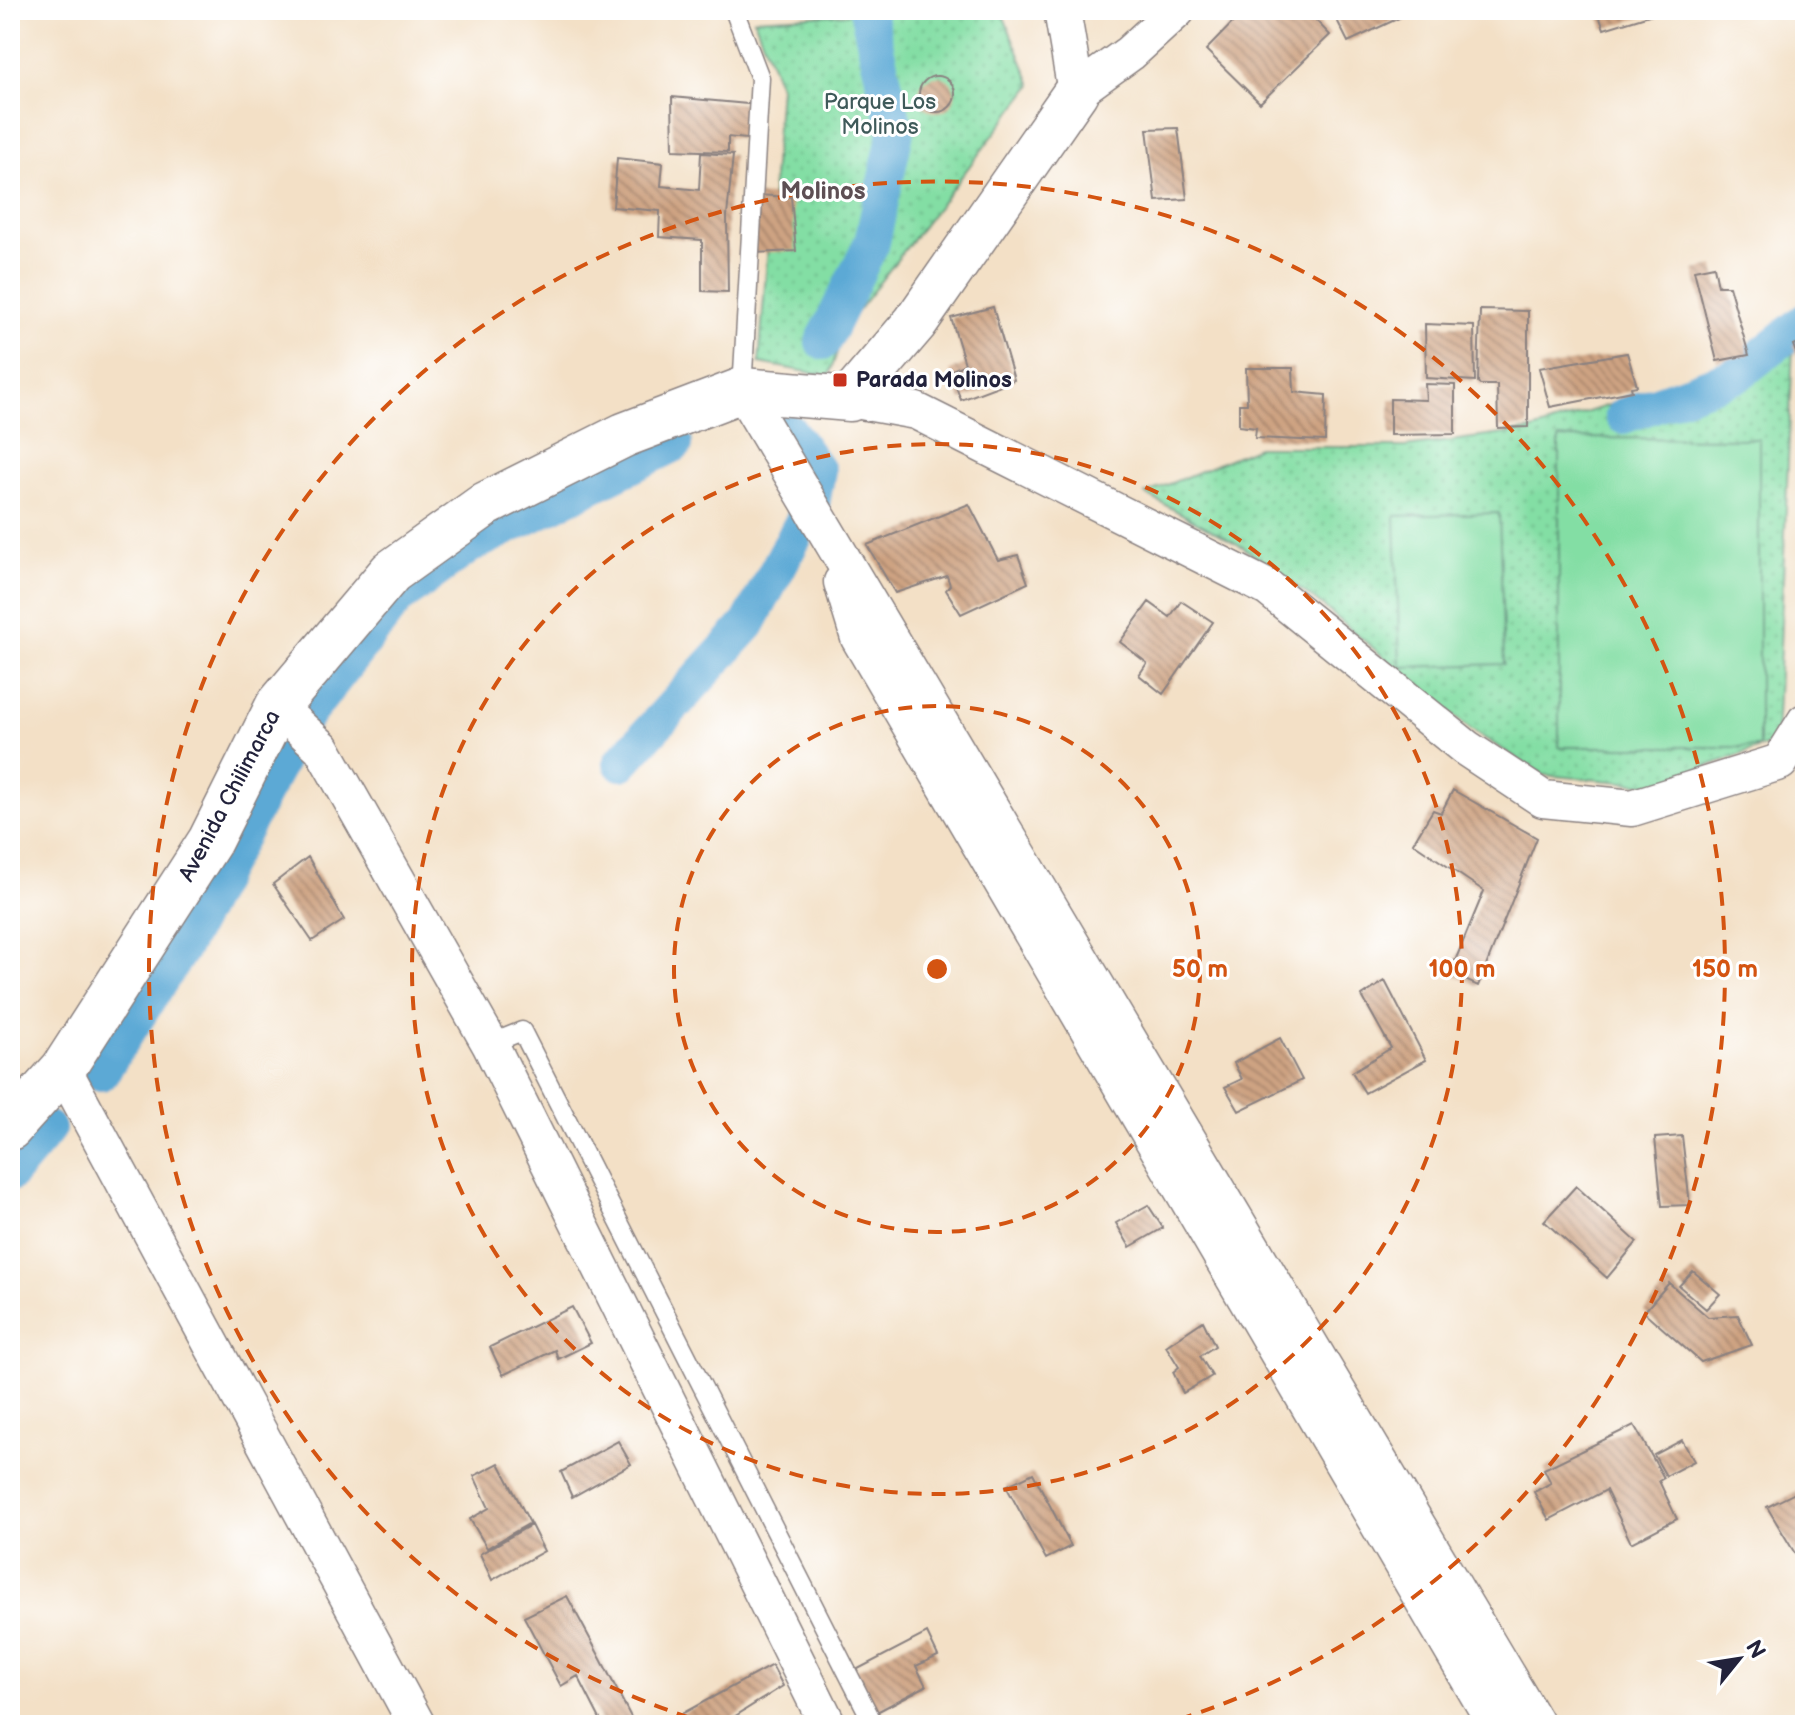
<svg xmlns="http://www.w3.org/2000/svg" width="1815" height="1735" viewBox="0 0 1815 1735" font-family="'Balsamiq Sans',sans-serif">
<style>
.park{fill:url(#park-dots);stroke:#528070;stroke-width:2}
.pitch{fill:#83dea4;stroke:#528070;stroke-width:2}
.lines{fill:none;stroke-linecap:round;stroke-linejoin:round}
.canal{stroke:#5ca9d5;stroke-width:36}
.building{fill:url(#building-back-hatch)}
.service-casing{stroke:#8a8180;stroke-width:21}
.minor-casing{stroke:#8a8180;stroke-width:39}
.tertiary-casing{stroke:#8a8180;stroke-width:47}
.service{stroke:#fff;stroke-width:18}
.minor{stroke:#fff;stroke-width:36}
.tertiary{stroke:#fff;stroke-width:44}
.ring{fill:none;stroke:#d45411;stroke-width:4;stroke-dasharray:14 10}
.poi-dot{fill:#c8321e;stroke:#fff;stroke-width:3}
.labels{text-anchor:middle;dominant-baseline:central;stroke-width:6;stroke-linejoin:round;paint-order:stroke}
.park-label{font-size:22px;fill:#3f5a5a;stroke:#fff}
.poi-label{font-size:22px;font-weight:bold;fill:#22223b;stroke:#fff;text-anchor:start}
.street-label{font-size:22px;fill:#22223b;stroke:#fff}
.neighbourhood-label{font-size:24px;font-weight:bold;fill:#5e4f54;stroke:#fff}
.centre{fill:#d45411;stroke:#fff;stroke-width:4}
.ring-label{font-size:24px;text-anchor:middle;font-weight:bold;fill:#d45411;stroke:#fff;stroke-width:6;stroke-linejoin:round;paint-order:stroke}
</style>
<defs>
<pattern id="park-dots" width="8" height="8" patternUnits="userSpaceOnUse" patternTransform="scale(2)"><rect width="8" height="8" fill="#83dea4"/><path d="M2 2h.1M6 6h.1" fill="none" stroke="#71be8e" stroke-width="1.8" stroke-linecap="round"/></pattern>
<pattern id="building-back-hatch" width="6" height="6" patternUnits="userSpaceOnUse" patternTransform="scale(2)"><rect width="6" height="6" fill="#cea382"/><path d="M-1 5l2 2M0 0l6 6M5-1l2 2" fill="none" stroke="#a7846c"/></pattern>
</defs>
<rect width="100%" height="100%" fill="#fff"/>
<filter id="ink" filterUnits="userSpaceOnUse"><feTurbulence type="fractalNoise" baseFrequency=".0125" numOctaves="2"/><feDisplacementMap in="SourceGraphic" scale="16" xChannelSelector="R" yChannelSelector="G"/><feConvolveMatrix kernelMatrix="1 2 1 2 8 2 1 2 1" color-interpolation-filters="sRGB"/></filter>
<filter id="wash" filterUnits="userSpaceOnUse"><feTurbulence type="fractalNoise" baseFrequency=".006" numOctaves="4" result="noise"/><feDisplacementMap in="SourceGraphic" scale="32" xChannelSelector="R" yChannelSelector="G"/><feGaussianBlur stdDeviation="1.8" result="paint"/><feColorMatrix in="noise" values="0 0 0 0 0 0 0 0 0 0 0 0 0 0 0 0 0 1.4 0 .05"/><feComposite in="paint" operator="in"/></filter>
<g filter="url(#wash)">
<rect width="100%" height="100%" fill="#f3e0c6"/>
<path class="park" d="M 925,10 L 1001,10 L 1032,85 L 846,326 L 829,376 L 759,363 L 780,87 L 754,19 Z
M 1793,345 L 1776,742 L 1654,785 L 1544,775 L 1470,729 L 1318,602 L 1243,547 L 1145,494 L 1258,447 L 1405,447 L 1533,430 Z"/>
<path class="pitch" d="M 1559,438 L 1759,439 L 1759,747 L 1559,747 Z
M 1499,513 L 1504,664 L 1400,667 L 1395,516 Z"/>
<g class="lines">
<path class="canal" d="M 823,342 L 872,242 L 896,132 L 867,10
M 1623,416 L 1737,375 L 1805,321
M 621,763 L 748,624 L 812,504 L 818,471 L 790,432
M 101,1073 L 184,944 L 298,726 L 397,599 L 469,546 L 675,444
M 10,1174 L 48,1129"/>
</g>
<g id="blocks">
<path class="building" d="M 1245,10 L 1306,10 L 1330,35 L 1260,103 L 1206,50 Z
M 1332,10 L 1416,10 L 1348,42 Z
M 1597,10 L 1662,10 L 1662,11 L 1604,29 Z
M919 94a18 18 0 1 1 36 0a18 18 0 1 1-36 0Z
M 672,97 L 758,105 L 756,140 L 728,137 L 728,152 L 673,150 Z
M 1178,128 L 1187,199 L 1156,201 L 1147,129 Z
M 701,153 L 733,155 L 727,216 L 728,292 L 702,291 L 702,240 L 659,237 L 660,211 L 613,207 L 617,158 L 663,163 L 661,186 L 699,190 Z
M 756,195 L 791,197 L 796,251 L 754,253 Z
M 1714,266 L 1718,286 L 1729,286 L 1749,355 L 1717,361 L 1694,270 Z
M 993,307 L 1014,380 L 961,400 L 950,371 L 965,364 L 951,318 Z
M 1480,310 L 1528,311 L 1528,427 L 1498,428 L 1497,385 L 1480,385 L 1478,382 Z
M 1425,324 L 1474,326 L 1475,381 L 1426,378 Z
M 1805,341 L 1805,374 L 1793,345 Z
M 1627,353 L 1637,386 L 1631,387 L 1632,391 L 1550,407 L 1539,368 Z
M 1246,368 L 1293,368 L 1294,392 L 1326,395 L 1325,441 L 1255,438 L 1256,428 L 1239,426 L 1239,404 L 1247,404 Z
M 1425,384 L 1455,385 L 1455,434 L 1390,435 L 1390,399 L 1426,400 Z
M 969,504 L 998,560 L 1018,555 L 1028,583 L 961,614 L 946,590 L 950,585 L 947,576 L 895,593 L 867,545 Z
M 1181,601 L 1213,622 L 1163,694 L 1139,675 L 1147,663 L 1120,642 L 1149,602 L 1170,617 Z
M 1453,790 L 1537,838 L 1478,986 L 1450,973 L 1484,891 L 1413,843 L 1433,810 L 1441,813 Z
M 308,857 L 344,920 L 312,941 L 273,884 Z
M 1385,981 L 1426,1060 L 1365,1093 L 1352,1072 L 1391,1048 L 1362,996 Z
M 1280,1038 L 1302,1080 L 1239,1111 L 1225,1087 L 1242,1079 L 1234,1063 Z
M 1682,1136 L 1690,1205 L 1662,1206 L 1655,1138 Z
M 1576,1186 L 1637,1242 L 1607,1278 L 1544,1221 Z
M 1148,1205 L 1163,1228 L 1130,1247 L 1116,1223 Z
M 1693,1271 L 1720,1294 L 1706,1309 L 1679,1286 Z
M 1669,1283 L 1708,1317 L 1738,1315 L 1752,1345 L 1701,1362 L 1644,1312 Z
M 572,1307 L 591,1343 L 558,1359 L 555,1350 L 503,1375 L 490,1347 Z
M 1203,1321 L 1215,1346 L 1200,1356 L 1212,1376 L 1183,1393 L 1173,1372 L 1179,1367 L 1166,1346 Z
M 1634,1425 L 1664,1478 L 1659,1481 L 1677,1519 L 1631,1543 L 1606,1490 L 1549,1520 L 1534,1492 L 1551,1483 L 1544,1469 Z
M 1682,1440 L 1694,1461 L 1666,1476 L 1654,1455 Z
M 618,1441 L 631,1464 L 572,1497 L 561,1472 Z
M 499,1463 L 530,1523 L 487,1548 L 470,1519 L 489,1508 L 474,1476 Z
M 1033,1473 L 1071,1546 L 1046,1559 L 1006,1486 Z
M 1805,1488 L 1805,1570 L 1767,1507 Z
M 531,1525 L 544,1551 L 492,1580 L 480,1554 Z
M 567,1596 L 602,1661 L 635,1725 L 603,1725 L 578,1676 L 561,1686 L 524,1617 Z
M 927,1633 L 938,1656 L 916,1666 L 926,1686 L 875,1713 L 856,1670 Z
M 772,1665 L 783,1686 L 721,1725 L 661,1725 Z"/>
</g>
</g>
<g filter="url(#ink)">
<use href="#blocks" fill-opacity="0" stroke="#8a8180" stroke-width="2"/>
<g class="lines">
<g class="service-casing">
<path id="service" d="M 734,10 L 760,78 L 742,390
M 490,1044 L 522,1031 L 874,1725"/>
</g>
<g class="minor-casing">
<path id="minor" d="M 1062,10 L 1076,92 L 1130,53 L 1177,10
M 742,390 L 1536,1725
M 850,399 L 916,411 L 1268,588 L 1466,748 L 1543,799 L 1632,808 L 1780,762 L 1805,722
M 842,582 L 859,638 L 1496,1725
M 277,707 L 322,748 L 490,1044 L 828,1725
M 63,1069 L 417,1725"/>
</g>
<g class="tertiary-casing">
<path id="tertiary" d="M 10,1128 L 63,1069 L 210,841 L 277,707 L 391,572 L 486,504 L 624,435 L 742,390 L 850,399 L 915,323 L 1076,92"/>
</g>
<use href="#service" class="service"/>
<use href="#minor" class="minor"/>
<use href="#tertiary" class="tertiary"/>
</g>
</g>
<g class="ring">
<circle cx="937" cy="969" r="263"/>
<circle cx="937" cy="969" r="525"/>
<path d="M713 1725A788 788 0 1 1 1161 1725"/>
</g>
<rect class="poi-dot" x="832" y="372" width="16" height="16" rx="4"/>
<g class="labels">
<g class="park-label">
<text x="880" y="102">Parque Los<tspan x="880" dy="25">Molinos</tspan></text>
</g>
<g class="poi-label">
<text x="856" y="380">Parada Molinos</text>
</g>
<g class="street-label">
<text transform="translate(230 796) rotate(-62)">Avenida Chilimarca</text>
</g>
<g class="neighbourhood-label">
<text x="823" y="191">Molinos</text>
</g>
</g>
<circle cx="937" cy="969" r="12" class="centre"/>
<g class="ring-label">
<text x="1200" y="977">50 m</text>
<text x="1462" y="977">100 m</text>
<text x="1725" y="977">150 m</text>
</g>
<rect width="1815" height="1735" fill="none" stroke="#fff" stroke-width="40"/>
<g transform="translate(1739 1659) rotate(60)" stroke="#ffffff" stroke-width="6" paint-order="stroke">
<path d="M0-6L14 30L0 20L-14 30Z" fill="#22223b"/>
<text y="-12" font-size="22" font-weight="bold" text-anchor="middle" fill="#22223b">N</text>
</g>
</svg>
